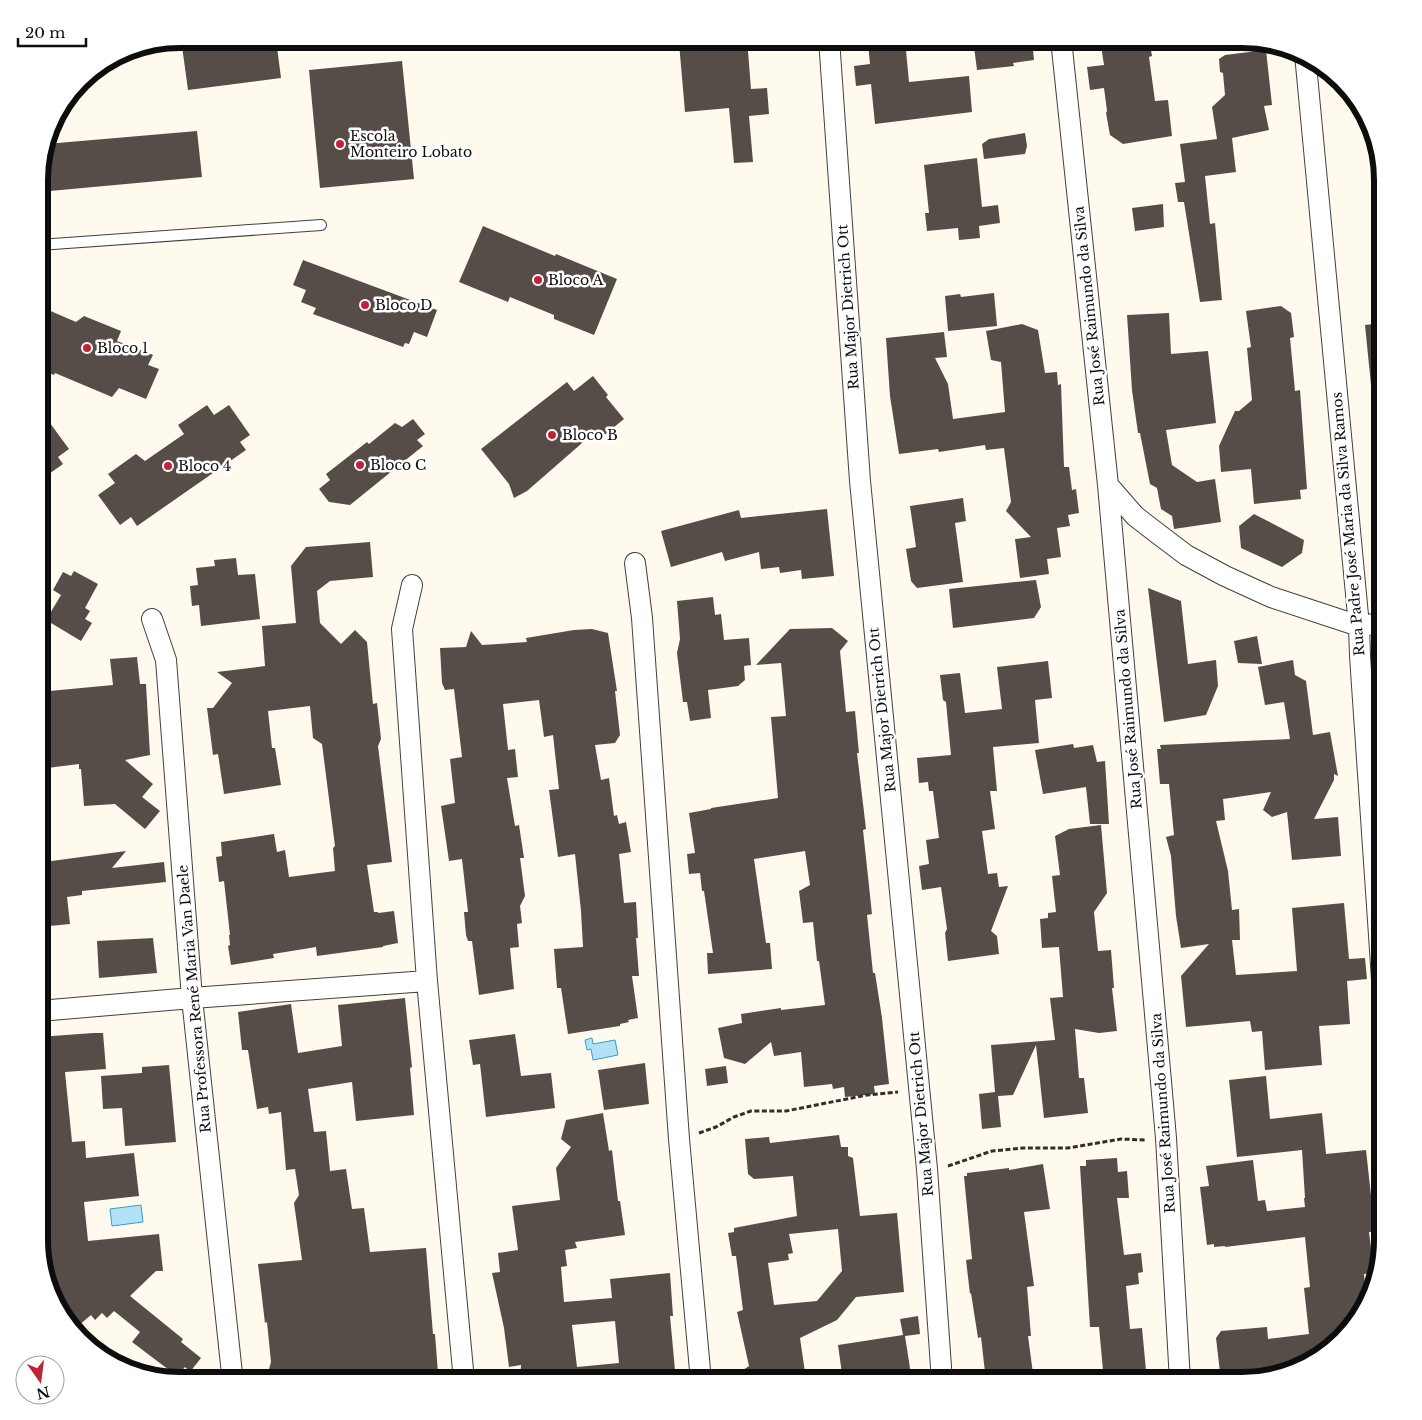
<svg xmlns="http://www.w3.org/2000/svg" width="1422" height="1420" viewBox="0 0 1422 1420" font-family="'Libre Baskerville',serif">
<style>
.water{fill:#b2e2f7;stroke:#389dce}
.building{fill:#564d49;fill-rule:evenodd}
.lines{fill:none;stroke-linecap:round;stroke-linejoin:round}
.service-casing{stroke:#404040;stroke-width:12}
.minor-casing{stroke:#404040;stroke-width:22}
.path{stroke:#2f2f2f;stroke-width:3;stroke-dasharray:5 2.5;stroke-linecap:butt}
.service{stroke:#fff;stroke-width:10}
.minor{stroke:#fff;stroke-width:20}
.poi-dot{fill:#be2437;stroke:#fff;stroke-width:2}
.labels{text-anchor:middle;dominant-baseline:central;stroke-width:5;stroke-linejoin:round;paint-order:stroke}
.poi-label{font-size:14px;fill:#0d0d0d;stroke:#fff;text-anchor:start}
.street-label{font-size:14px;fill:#0d0d0d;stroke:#fff}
.rim{fill:none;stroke:#0d0d0d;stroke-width:6}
</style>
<rect width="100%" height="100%" fill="#fffaed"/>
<path class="water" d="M 592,1038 L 593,1044 L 615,1040 L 618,1055 L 593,1060 L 591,1049 L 587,1050 L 585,1040 Z
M 141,1205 L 143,1222 L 112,1226 L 110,1209 Z"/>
<path class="building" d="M 181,39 L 276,39 L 281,78 L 188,90 Z
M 725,39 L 747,39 L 751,89 L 767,88 L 769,114 L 749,116 L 753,162 L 734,163 L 729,108 L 685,112 L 679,43 Z
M 973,39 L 1032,39 L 1034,60 L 1013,63 L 1014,66 L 977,70 Z
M 1100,39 L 1149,39 L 1152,56 L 1149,57 L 1155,101 L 1168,100 L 1172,136 L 1123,144 L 1110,135 L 1106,113 L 1107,111 L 1104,88 L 1090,90 L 1087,67 L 1104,65 Z
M 905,40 L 909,82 L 969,76 L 972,112 L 875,124 L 871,84 L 856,86 L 854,66 L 870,64 L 868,44 Z
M 1266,50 L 1272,105 L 1264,106 L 1269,130 L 1232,138 L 1236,172 L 1205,176 L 1210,224 L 1215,223 L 1222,300 L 1200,302 L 1184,202 L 1178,202 L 1175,183 L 1185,182 L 1180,144 L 1217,139 L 1212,107 L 1225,95 L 1223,73 L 1220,72 L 1219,59 L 1225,55 Z
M 402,61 L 414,179 L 320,188 L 309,70 Z
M 197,131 L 202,177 L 39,192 L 39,170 L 46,144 Z
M 1025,133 L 1027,146 L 1025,154 L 984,159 L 982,144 L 989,139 Z
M 977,158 L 982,207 L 998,205 L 1000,223 L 979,226 L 980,238 L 959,240 L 958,228 L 927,231 L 925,213 L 929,213 L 924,165 Z
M 1163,204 L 1164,227 L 1135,231 L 1132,208 Z
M 483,226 L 555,256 L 556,254 L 617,279 L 594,335 L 554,319 L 554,315 L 510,297 L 508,302 L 459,282 Z
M 303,260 L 437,310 L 427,337 L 414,332 L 409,344 L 405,343 L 403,347 L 313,314 L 316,308 L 301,302 L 306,290 L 293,285 Z
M 994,293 L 997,326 L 948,331 L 945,296 L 960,294 L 961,297 Z
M 39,306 L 76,322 L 84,316 L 121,331 L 117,341 L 153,355 L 148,365 L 159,369 L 146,399 L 119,388 L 112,397 L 55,373 L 54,375 L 39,369 Z
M 1281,306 L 1291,313 L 1294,337 L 1290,338 L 1295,391 L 1300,390 L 1307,489 L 1300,490 L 1301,499 L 1254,504 L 1251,469 L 1221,472 L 1219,446 L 1235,411 L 1239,411 L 1252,400 L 1247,348 L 1251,347 L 1246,311 Z
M 1169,313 L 1171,354 L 1208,351 L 1216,423 L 1166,430 L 1172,465 L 1197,482 L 1215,479 L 1221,522 L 1174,529 L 1172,516 L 1161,509 L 1157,488 L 1150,484 L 1140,433 L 1138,433 L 1132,390 L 1127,315 Z
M 1383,323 L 1383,384 L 1371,385 L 1365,325 Z
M 1022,324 L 1038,330 L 1045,373 L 1057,372 L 1058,385 L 1061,384 L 1064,467 L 1069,467 L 1072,490 L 1076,489 L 1079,513 L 1068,515 L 1070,526 L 1057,528 L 1061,557 L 1047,559 L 1049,574 L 1020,578 L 1015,539 L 1031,537 L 1006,511 L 1011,502 L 1004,448 L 986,450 L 985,445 L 939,452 L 938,449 L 899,454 L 890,396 L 886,338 L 944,332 L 947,357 L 935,358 L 948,384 L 953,419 L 1005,412 L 1001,362 L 991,360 L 986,331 Z
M 593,376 L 608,395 L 606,397 L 624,419 L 602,437 L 597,430 L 527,491 L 514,498 L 509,484 L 481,449 L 567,382 L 574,391 Z
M 207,405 L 214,415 L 229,405 L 250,435 L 240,442 L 246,450 L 137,526 L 131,517 L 120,525 L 98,495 L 115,483 L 108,474 L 136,454 L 145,461 L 184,434 L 178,425 Z
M 39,408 L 69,449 L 58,457 L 63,464 L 39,481 Z
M 413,419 L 425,434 L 417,440 L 423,446 L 350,505 L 329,502 L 319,489 L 330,480 L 326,474 L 367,442 L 369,444 L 395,423 L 402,427 Z
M 963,498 L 966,521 L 955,523 L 963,582 L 917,588 L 911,581 L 906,549 L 916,547 L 910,506 Z
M 827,509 L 834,576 L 802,579 L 801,570 L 780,573 L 779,567 L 761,569 L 759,552 L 725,561 L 722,552 L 671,567 L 661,531 L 739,510 L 741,518 Z
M 1254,514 L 1304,540 L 1302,553 L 1282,567 L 1241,548 L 1239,526 Z
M 370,542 L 373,577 L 330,581 L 317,591 L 320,623 L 341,644 L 355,630 L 367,642 L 373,704 L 377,703 L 381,739 L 378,746 L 392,862 L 367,865 L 374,912 L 378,912 L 378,913 L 394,911 L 398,943 L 383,946 L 383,947 L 317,956 L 316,947 L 273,954 L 274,958 L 231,965 L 228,946 L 230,945 L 229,935 L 230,935 L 224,881 L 219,882 L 216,857 L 222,856 L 221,842 L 274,834 L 277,852 L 285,850 L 289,877 L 335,871 L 333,848 L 335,846 L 322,744 L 313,738 L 310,706 L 268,711 L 272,748 L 275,748 L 281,785 L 224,794 L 218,754 L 213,755 L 207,708 L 213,708 L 232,683 L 217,672 L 265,666 L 262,626 L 296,623 L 291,566 L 306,547 Z
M 236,558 L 238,575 L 255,574 L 260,619 L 201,626 L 199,605 L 192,606 L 190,586 L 198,585 L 196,568 L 215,566 L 214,560 Z
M 74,571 L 98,584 L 85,608 L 90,611 L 85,619 L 92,623 L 81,641 L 46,620 L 61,595 L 53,590 L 63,572 L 71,576 Z
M 1036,580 L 1041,607 L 1034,618 L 953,628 L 949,589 Z
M 1148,588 L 1181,601 L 1188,664 L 1216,660 L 1218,686 L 1206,715 L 1164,722 Z
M 713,597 L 715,615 L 721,614 L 724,640 L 749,638 L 751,665 L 744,666 L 745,680 L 738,686 L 708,690 L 711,718 L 690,721 L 687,702 L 683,702 L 677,653 L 680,639 L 677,601 Z
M 832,628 L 848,641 L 840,651 L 846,712 L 855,711 L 859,753 L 857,753 L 866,829 L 863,830 L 872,914 L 867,915 L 873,973 L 875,973 L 882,1018 L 889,1084 L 874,1086 L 875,1094 L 845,1097 L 844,1087 L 833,1089 L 832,1084 L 804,1087 L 801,1052 L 774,1056 L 771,1042 L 745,1064 L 724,1058 L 718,1028 L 742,1023 L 741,1014 L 781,1008 L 781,1010 L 825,1005 L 819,961 L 817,961 L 813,922 L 803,923 L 799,891 L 810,885 L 805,851 L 754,859 L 766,943 L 770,943 L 772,969 L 708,974 L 707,953 L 713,953 L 704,891 L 702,891 L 700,873 L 689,874 L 687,854 L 695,853 L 689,813 L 711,809 L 711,808 L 778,798 L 771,717 L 786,716 L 781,663 L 756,665 L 790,629 Z
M 592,629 L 608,633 L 617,691 L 615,691 L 620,735 L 615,743 L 595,745 L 601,780 L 609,778 L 614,816 L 617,815 L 619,824 L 626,822 L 631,852 L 619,854 L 624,903 L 636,902 L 638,938 L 636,938 L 639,976 L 632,976 L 638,1018 L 628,1020 L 629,1022 L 620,1024 L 620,1026 L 568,1034 L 561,988 L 557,988 L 554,949 L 583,947 L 581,911 L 575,854 L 558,857 L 549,790 L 559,789 L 553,735 L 544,737 L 539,700 L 503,704 L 508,750 L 515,749 L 518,777 L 507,778 L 515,826 L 519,825 L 524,858 L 520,858 L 525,896 L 520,906 L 522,923 L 517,924 L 519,947 L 510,948 L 514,989 L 479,995 L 472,941 L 468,941 L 466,935 L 464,912 L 468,912 L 462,859 L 449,861 L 441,806 L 455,803 L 450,759 L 462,757 L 454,689 L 445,690 L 442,683 L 440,648 L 466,647 L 471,631 L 482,645 L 527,642 L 526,638 L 574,630 Z
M 1257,636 L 1262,664 L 1238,663 L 1234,641 Z
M 137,657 L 140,684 L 146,684 L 150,755 L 125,760 L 153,784 L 142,797 L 160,811 L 145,829 L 115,804 L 84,806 L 81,769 L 79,769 L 79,764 L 39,769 L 39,744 L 45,743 L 39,692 L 113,685 L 110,659 Z
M 1293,660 L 1295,675 L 1306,681 L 1313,735 L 1330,732 L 1338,776 L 1334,774 L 1334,780 L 1314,819 L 1338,817 L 1341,856 L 1292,860 L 1287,812 L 1272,817 L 1263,810 L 1271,792 L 1223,799 L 1225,820 L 1216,821 L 1228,871 L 1232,910 L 1239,909 L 1240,940 L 1232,940 L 1236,975 L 1297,971 L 1292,908 L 1344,903 L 1349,959 L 1365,958 L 1367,979 L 1347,981 L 1350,1024 L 1319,1026 L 1322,1065 L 1265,1070 L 1262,1031 L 1252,1032 L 1250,1021 L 1186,1027 L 1181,976 L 1209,944 L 1181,948 L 1176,916 L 1171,856 L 1166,837 L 1174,835 L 1169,784 L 1160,784 L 1157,749 L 1161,749 L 1160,745 L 1290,739 L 1284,702 L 1265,705 L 1258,667 Z
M 1048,661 L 1052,698 L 1035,700 L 1039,743 L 993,747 L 997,791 L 990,791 L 995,829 L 982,831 L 988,874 L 997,873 L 999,887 L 1008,886 L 991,931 L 997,936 L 999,954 L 948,961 L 945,933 L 947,929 L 941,887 L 922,890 L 919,866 L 929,864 L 926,840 L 939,838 L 933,791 L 929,791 L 928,782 L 919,783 L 917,758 L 951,755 L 946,702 L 943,700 L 940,675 L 960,673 L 965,713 L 1002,709 L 997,667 Z
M 1073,744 L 1074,748 L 1093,745 L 1097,762 L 1105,761 L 1109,824 L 1090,824 L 1086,787 L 1043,794 L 1035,750 Z
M 1101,825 L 1107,893 L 1094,912 L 1098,951 L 1111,950 L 1114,988 L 1112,988 L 1117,1031 L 1099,1033 L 1075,1029 L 1079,1078 L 1084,1078 L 1088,1113 L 1044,1118 L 1036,1045 L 1013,1095 L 998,1096 L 1001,1127 L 982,1129 L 979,1094 L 995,1092 L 991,1045 L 1055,1040 L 1050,998 L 1063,997 L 1059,947 L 1042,948 L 1040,919 L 1048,918 L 1048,913 L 1056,912 L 1052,876 L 1060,875 L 1055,836 L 1069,829 Z
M 126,851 L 112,868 L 164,862 L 166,882 L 82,891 L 82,895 L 67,897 L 70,924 L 39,927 L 39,905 L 49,904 L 44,862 Z
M 153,938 L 157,973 L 99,978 L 97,941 Z
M 405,998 L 412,1067 L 410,1068 L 414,1115 L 356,1121 L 352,1082 L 308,1089 L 314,1132 L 326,1131 L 330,1171 L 346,1169 L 352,1209 L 364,1208 L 370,1252 L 426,1248 L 433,1334 L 435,1334 L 438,1373 L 382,1377 L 382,1381 L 355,1381 L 355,1376 L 270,1381 L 269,1369 L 271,1362 L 267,1322 L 265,1323 L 258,1264 L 302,1260 L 294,1203 L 299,1195 L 295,1169 L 286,1170 L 281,1112 L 269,1114 L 268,1107 L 257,1109 L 248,1050 L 242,1050 L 238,1012 L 291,1004 L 298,1053 L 342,1046 L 338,1005 Z
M 93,1033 L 103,1033 L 106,1069 L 65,1072 L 72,1142 L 85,1141 L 86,1158 L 134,1153 L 139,1196 L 84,1202 L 88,1241 L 159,1234 L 163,1271 L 156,1271 L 130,1296 L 183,1339 L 181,1342 L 201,1358 L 190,1372 L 185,1367 L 177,1376 L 132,1342 L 140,1332 L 114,1311 L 107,1318 L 102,1313 L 95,1320 L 91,1315 L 78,1326 L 70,1326 L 49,1294 L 44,1265 L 46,1265 L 41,1217 L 39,1217 L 39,1037 Z
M 515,1034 L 521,1076 L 551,1073 L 555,1108 L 486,1117 L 480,1064 L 473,1065 L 469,1040 Z
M 645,1063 L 649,1104 L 604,1110 L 598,1070 Z
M 169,1065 L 176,1142 L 125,1146 L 122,1108 L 103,1109 L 101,1076 L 142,1073 L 142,1067 Z
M 726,1066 L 728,1083 L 707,1086 L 705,1069 Z
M 1266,1076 L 1270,1119 L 1322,1113 L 1326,1154 L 1366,1150 L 1375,1232 L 1369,1232 L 1374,1273 L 1364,1274 L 1367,1302 L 1335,1346 L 1296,1371 L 1242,1381 L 1221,1381 L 1216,1338 L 1221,1331 L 1267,1327 L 1268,1339 L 1309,1334 L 1304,1288 L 1310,1287 L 1305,1237 L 1225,1247 L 1225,1246 L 1214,1247 L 1214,1244 L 1207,1245 L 1200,1187 L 1209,1186 L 1206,1166 L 1253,1160 L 1258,1201 L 1265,1200 L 1267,1211 L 1305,1207 L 1304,1198 L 1305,1198 L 1302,1150 L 1237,1157 L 1229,1080 Z
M 603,1113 L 609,1151 L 612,1150 L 618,1201 L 620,1201 L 625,1235 L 575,1242 L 577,1248 L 565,1250 L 567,1266 L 561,1267 L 564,1302 L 612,1298 L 610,1279 L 670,1273 L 673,1316 L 670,1316 L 676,1381 L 520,1381 L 521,1365 L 509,1367 L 504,1328 L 492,1273 L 500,1272 L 498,1253 L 518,1250 L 512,1206 L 560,1200 L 556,1168 L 571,1147 L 561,1139 L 566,1120 ZM 615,1321 L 619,1363 L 577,1367 L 572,1325 Z
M 839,1135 L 841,1147 L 848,1147 L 848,1156 L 853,1158 L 860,1216 L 897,1213 L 904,1292 L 856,1297 L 837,1320 L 800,1338 L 806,1379 L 789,1381 L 753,1381 L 740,1372 L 749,1366 L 737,1312 L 743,1310 L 736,1256 L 732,1256 L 728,1233 L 734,1232 L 734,1228 L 797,1216 L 793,1176 L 754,1179 L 748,1174 L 745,1139 L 769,1137 L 770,1143 ZM 838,1229 L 842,1271 L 817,1301 L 774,1305 L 768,1263 L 789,1260 L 788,1254 L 793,1253 L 789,1234 Z
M 1117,1158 L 1118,1172 L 1127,1171 L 1129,1198 L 1117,1198 L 1124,1255 L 1141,1253 L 1143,1272 L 1138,1273 L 1139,1284 L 1126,1286 L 1130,1329 L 1142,1328 L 1147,1381 L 1104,1381 L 1099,1327 L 1090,1327 L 1080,1166 L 1086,1166 L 1086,1160 Z
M 1043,1164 L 1050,1209 L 1024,1212 L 1034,1286 L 1027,1287 L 1031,1336 L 1028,1336 L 1034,1381 L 986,1381 L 981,1337 L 978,1338 L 971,1293 L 970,1294 L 966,1260 L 972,1259 L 964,1176 L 967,1176 L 967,1173 L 1009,1168 L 1009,1170 Z
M 918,1316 L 920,1334 L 905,1336 L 912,1381 L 843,1381 L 838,1345 L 903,1335 L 900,1319 Z"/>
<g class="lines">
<g class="service-casing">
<path id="service" d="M 39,245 L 321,225"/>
</g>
<g class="minor-casing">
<path id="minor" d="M 829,39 L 860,481 L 927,1169 L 942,1381
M 1061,39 L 1108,485 L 1166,1138 L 1180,1381
M 1305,54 L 1359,626 L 1360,656 L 1383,994
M 1108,485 L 1135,516 L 1157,533 L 1186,555 L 1225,576 L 1271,597 L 1359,626 L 1383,623
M 635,563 L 642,618 L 679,1139 L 701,1381
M 412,585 L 402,629 L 427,981 L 464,1381
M 152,619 L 166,660 L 192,998 L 232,1374 L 231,1381
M 39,1011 L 192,998 L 427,981"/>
</g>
<path class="path" d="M 699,1133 L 716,1127 L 734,1117 L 751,1111 L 786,1111 L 867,1095 L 898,1092
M 948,1166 L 992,1151 L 1023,1148 L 1068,1148 L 1121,1139 L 1146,1140"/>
<use href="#service" class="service"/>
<use href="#minor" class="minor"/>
</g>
<g class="poi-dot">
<circle cx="340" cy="144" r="5"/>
<circle cx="538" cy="280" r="5"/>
<circle cx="365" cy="305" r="5"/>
<circle cx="87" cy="348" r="5"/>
<circle cx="552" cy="435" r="5"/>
<circle cx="360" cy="465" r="5"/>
<circle cx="168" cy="466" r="5"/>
</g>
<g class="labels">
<g class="poi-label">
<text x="350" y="136">Escola<tspan x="350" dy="16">Monteiro Lobato</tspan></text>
<text x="548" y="280">Bloco A</text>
<text x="375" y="305">Bloco D</text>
<text x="97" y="348">Bloco 1</text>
<text x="562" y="435">Bloco B</text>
<text x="370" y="465">Bloco C</text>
<text x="178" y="466">Bloco 4</text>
</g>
<g class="street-label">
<text transform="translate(1089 306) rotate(-96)">Rua José Raimundo da Silva</text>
<text transform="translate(848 307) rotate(-94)">Rua Major Dietrich Ott</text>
<text transform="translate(1348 524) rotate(-95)">Rua Padre José Maria da Silva Ramos</text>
<text transform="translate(1128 709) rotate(-95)">Rua José Raimundo da Silva</text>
<text transform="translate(882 710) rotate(-96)">Rua Major Dietrich Ott</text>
<text transform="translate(194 999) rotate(-95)">Rua Professora René Maria Van Daele</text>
<text transform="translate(1163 1113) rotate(-94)">Rua José Raimundo da Silva</text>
<text transform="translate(921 1114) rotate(-95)">Rua Major Dietrich Ott</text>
</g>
</g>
<path d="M0 0H1422V1420H0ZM180 48H1242A132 132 0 0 1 1374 180V1240A132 132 0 0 1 1242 1372H180A132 132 0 0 1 48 1240V180A132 132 0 0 1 180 48Z" fill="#fff" fill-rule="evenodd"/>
<path class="rim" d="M180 48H1242A132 132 0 0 1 1374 180V1240A132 132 0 0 1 1242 1372H180A132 132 0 0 1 48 1240V180A132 132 0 0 1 180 48Z"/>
<g transform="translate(40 1380) rotate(166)"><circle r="24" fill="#ffffff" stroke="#9e9e9e"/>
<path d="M0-4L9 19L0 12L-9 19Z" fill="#be2437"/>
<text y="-8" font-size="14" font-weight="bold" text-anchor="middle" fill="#0d0d0d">N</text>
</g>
<path d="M18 38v8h68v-8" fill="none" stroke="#0d0d0d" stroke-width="2.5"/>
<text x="25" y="38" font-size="15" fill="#0d0d0d" stroke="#ffffff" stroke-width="4" paint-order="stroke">20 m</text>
</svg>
